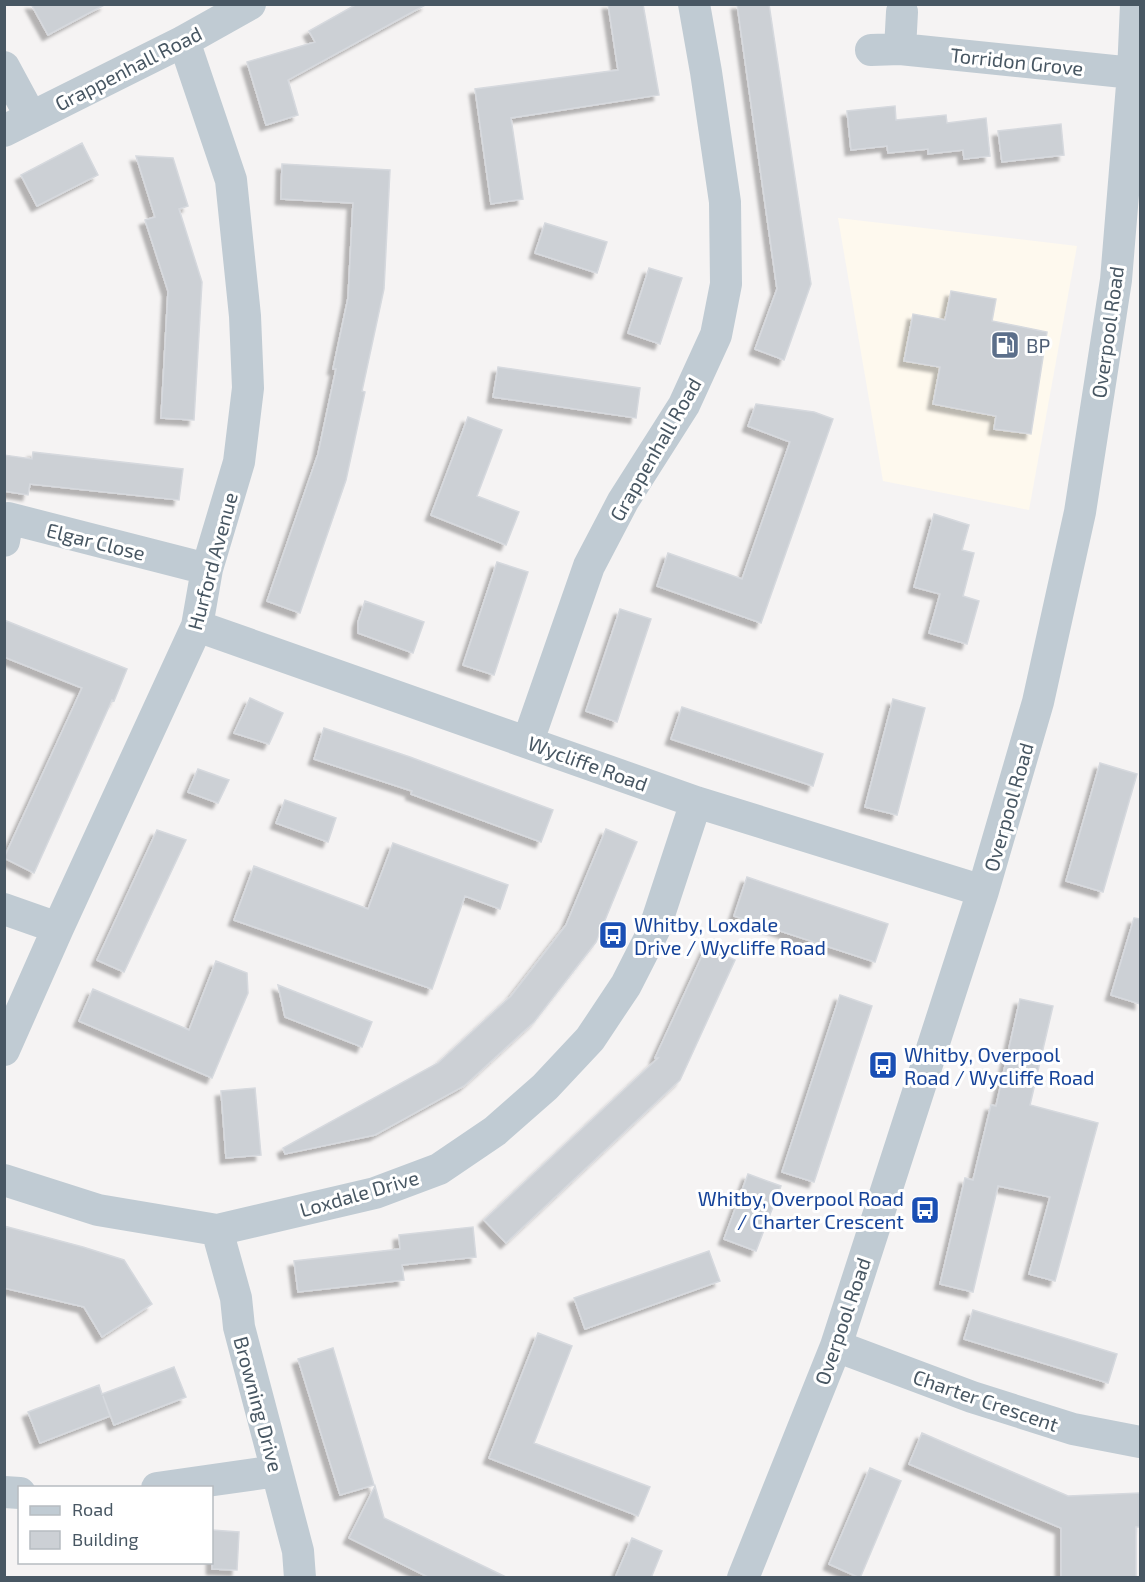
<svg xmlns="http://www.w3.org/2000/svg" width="1145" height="1582" viewBox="0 0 1145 1582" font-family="'Exo 2',sans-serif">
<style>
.commercial{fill:#fef9ee}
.building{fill:#ccd0d5;stroke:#d6d9de;stroke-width:1.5;filter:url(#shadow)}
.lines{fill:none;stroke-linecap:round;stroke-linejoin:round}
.minor{stroke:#c0cbd3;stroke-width:32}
.labels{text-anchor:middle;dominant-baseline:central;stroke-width:6;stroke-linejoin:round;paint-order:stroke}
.street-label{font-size:20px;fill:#485763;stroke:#fff}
.service-label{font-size:20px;fill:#4e5e75;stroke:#fff;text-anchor:start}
.transit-label{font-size:20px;fill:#164399;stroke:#fff;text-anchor:start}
</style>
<defs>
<filter id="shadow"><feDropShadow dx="-5.5" dy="5.5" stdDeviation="1.5" flood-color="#0004"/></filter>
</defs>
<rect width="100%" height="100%" fill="#f5f3f3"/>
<path class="commercial" d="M 838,218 L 1077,246 L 1029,510 L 883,481 Z"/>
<path class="building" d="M 31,4 L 106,4 L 48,35 Z
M 357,4 L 427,4 L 288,80 L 298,115 L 266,125 L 247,62 L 315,42 L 309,31 Z
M 608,4 L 643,4 L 659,95 L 511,118 L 523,199 L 491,204 L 475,89 L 618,70 Z
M 737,4 L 769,4 L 811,284 L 784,360 L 755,349 L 777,289 Z
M 895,106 L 896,120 L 946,115 L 947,123 L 986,118 L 990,156 L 964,159 L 963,150 L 928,154 L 928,149 L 888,153 L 887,146 L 851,150 L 847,111 Z
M 1061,124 L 1064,155 L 1002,162 L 998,131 Z
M 82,143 L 98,175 L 37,206 L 21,175 Z
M 136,156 L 173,158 L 188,206 L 179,209 L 202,282 L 194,420 L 161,418 L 168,291 L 145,220 L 155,217 Z
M 282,164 L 390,170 L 384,289 L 362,391 L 365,392 L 346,480 L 300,613 L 267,601 L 318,454 L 336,369 L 333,369 L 348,298 L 353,203 L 281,199 Z
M 545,223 L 607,242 L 597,273 L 535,253 Z
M 649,268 L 682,278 L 660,344 L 628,333 Z
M 951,291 L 996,299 L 992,321 L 1047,332 L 1031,434 L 994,429 L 996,416 L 933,404 L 940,367 L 904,361 L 913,314 L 945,320 Z
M 498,367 L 640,388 L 636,418 L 493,397 Z
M 756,404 L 814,412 L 833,419 L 761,623 L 657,586 L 668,553 L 742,579 L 790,442 L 748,426 Z
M 468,417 L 502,430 L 477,496 L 519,512 L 506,545 L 431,515 Z
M 33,452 L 183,469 L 179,500 L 30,484 L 28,495 L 4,491 L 4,455 L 32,459 Z
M 934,514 L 969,525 L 962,550 L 974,553 L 963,596 L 979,601 L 967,644 L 929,633 L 940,594 L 914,587 Z
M 497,562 L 528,572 L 494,675 L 463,665 Z
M 365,601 L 424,622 L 413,653 L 358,633 L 358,622 Z
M 620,609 L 651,619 L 617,722 L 586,711 Z
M 4,620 L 127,669 L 114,701 L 112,700 L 34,873 L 4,858 L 82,688 L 4,657 Z
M 250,698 L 283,713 L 269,744 L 234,733 Z
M 893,699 L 925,708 L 897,815 L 865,807 Z
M 682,707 L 823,754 L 813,786 L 671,739 Z
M 324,728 L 410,757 L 553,810 L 541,842 L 411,794 L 412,791 L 314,759 Z
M 1100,763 L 1137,774 L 1103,892 L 1066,881 Z
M 198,769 L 229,780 L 218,803 L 188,792 Z
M 285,800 L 336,818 L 328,842 L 276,823 Z
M 606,829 L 637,842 L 596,942 L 534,1022 L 464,1086 L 375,1135 L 285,1154 L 283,1148 L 438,1063 L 511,996 L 566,925 Z
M 157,830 L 186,840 L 124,972 L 97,960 Z
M 393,843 L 508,885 L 500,909 L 465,896 L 432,989 L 234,920 L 254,866 L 368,909 Z
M 747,877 L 888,924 L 875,962 L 734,916 Z
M 1134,918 L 1140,919 L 1140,1004 L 1111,995 Z
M 706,947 L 735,960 L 680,1080 L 506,1243 L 484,1220 L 658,1058 L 655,1058 Z
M 216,961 L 247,973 L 248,993 L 212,1078 L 79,1021 L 93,989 L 189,1030 Z
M 278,985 L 372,1022 L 362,1047 L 285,1017 Z
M 840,995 L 872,1006 L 814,1182 L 782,1172 Z
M 1020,999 L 1053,1006 L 1030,1105 L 1098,1123 L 1055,1281 L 1029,1274 L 1050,1197 L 998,1186 L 973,1292 L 940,1284 L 965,1178 L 973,1180 L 991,1105 L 996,1106 Z
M 255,1088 L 261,1155 L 226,1158 L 221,1091 Z
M 748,1174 L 781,1186 L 756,1251 L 724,1239 Z
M 4,1226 L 83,1247 L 124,1260 L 152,1304 L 102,1337 L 84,1307 L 4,1288 Z
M 473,1227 L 476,1257 L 402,1265 L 404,1280 L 298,1292 L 294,1261 L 400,1249 L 399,1235 Z
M 709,1251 L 720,1281 L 585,1329 L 574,1298 Z
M 973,1310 L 1117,1354 L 1108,1383 L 964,1339 Z
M 538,1333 L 572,1346 L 534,1443 L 650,1487 L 638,1516 L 489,1458 Z
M 333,1348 L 374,1485 L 340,1495 L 298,1359 Z
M 174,1367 L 186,1397 L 114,1425 L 103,1396 L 110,1416 L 40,1443 L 28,1412 L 99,1385 L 102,1394 Z
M 922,1433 L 1068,1496 L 1140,1493 L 1140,1527 L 1136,1527 L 1136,1578 L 1061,1578 L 1061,1528 L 909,1464 Z
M 870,1468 L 901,1481 L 860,1578 L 829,1564 Z
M 375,1486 L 384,1518 L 508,1578 L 430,1578 L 349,1538 Z
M 212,1530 L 239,1532 L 237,1570 L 212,1569 Z
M 632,1538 L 662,1551 L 651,1578 L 615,1578 Z"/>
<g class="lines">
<path class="minor" d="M 900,49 L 902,12
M 871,50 L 900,49 L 1133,73
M 4,67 L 31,117
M 4,131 L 184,41 L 250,4
M 4,541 L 8,518 L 207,569
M 197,626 L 696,802 L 983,891
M 528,741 L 589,566 L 623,501 L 684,405 L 716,335 L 726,284 L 725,202 L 706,72 L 694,4
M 4,909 L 58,928
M 4,1050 L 58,928 L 197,626 L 207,569 L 239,462 L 248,388 L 245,316 L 231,180 L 184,41
M 4,1180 L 98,1210 L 217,1230 L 375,1193 L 439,1169 L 495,1131 L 545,1087 L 590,1039 L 626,985 L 654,930 L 696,802
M 217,1230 L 236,1298 L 239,1327 L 298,1551 L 300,1578
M 836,1346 L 972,1397 L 1073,1429 L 1140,1442
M 157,1488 L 277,1471
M 4,1492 L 20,1493
M 743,1578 L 836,1346 L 983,891 L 1038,702 L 1080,512 L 1116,280 L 1133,73 L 1136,4"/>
</g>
<defs>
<g id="fuel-square" transform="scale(1.5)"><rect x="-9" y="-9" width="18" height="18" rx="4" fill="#5c6f8a" stroke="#fff"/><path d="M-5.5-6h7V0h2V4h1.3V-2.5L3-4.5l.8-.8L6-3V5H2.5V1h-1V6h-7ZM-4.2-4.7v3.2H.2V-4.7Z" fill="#fff"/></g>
<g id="bus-square" transform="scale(1.5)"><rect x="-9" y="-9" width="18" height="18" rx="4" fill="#1a4fb4" stroke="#fff"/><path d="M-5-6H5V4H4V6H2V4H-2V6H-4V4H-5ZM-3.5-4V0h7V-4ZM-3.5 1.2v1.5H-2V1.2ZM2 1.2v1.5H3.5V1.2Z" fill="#fff"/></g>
</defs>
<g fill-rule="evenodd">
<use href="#fuel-square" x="1005" y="345"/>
<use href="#bus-square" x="613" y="935"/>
<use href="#bus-square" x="883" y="1065"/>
<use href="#bus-square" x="925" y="1210"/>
</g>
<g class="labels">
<g class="street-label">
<text transform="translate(1017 61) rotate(6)">Torridon Grove</text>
<text transform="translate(128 68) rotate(-27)">Grappenhall Road</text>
<text transform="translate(1107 332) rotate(-82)">Overpool Road</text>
<text transform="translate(655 449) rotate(-60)">Grappenhall Road</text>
<text transform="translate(96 541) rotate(14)">Elgar Close</text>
<text transform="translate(212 561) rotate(-75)">Hurford Avenue</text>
<text transform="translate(588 763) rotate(20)">Wycliffe Road</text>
<text transform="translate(1008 807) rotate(-74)">Overpool Road</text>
<text transform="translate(359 1193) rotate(-16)">Loxdale Drive</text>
<text transform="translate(842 1321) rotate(-71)">Overpool Road</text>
<text transform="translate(986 1400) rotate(19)">Charter Crescent</text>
<text transform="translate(259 1404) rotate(75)">Browning Drive</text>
</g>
<g class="service-label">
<text x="1026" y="345">BP</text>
</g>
<g class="transit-label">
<text x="634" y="924">Whitby, Loxdale<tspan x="634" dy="23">Drive / Wycliffe Road</tspan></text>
<text x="904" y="1054">Whitby, Overpool<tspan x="904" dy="23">Road / Wycliffe Road</tspan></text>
<text x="904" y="1198" text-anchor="end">Whitby, Overpool Road<tspan x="904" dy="23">/ Charter Crescent</tspan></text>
</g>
</g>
<rect width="1145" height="1582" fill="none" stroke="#485763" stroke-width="12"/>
<rect x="18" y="1486" width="195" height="78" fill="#ffffff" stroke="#b6bcc1" stroke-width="1.5"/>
<rect x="30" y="1506" width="30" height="9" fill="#c0cbd3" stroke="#b6bcc1" stroke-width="1.5"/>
<text x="72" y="1516" font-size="18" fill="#485763">Road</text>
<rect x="30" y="1531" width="30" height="18" fill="#ccd0d5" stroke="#b6bcc1" stroke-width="1.5"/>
<text x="72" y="1546" font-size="18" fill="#485763">Building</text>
</svg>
